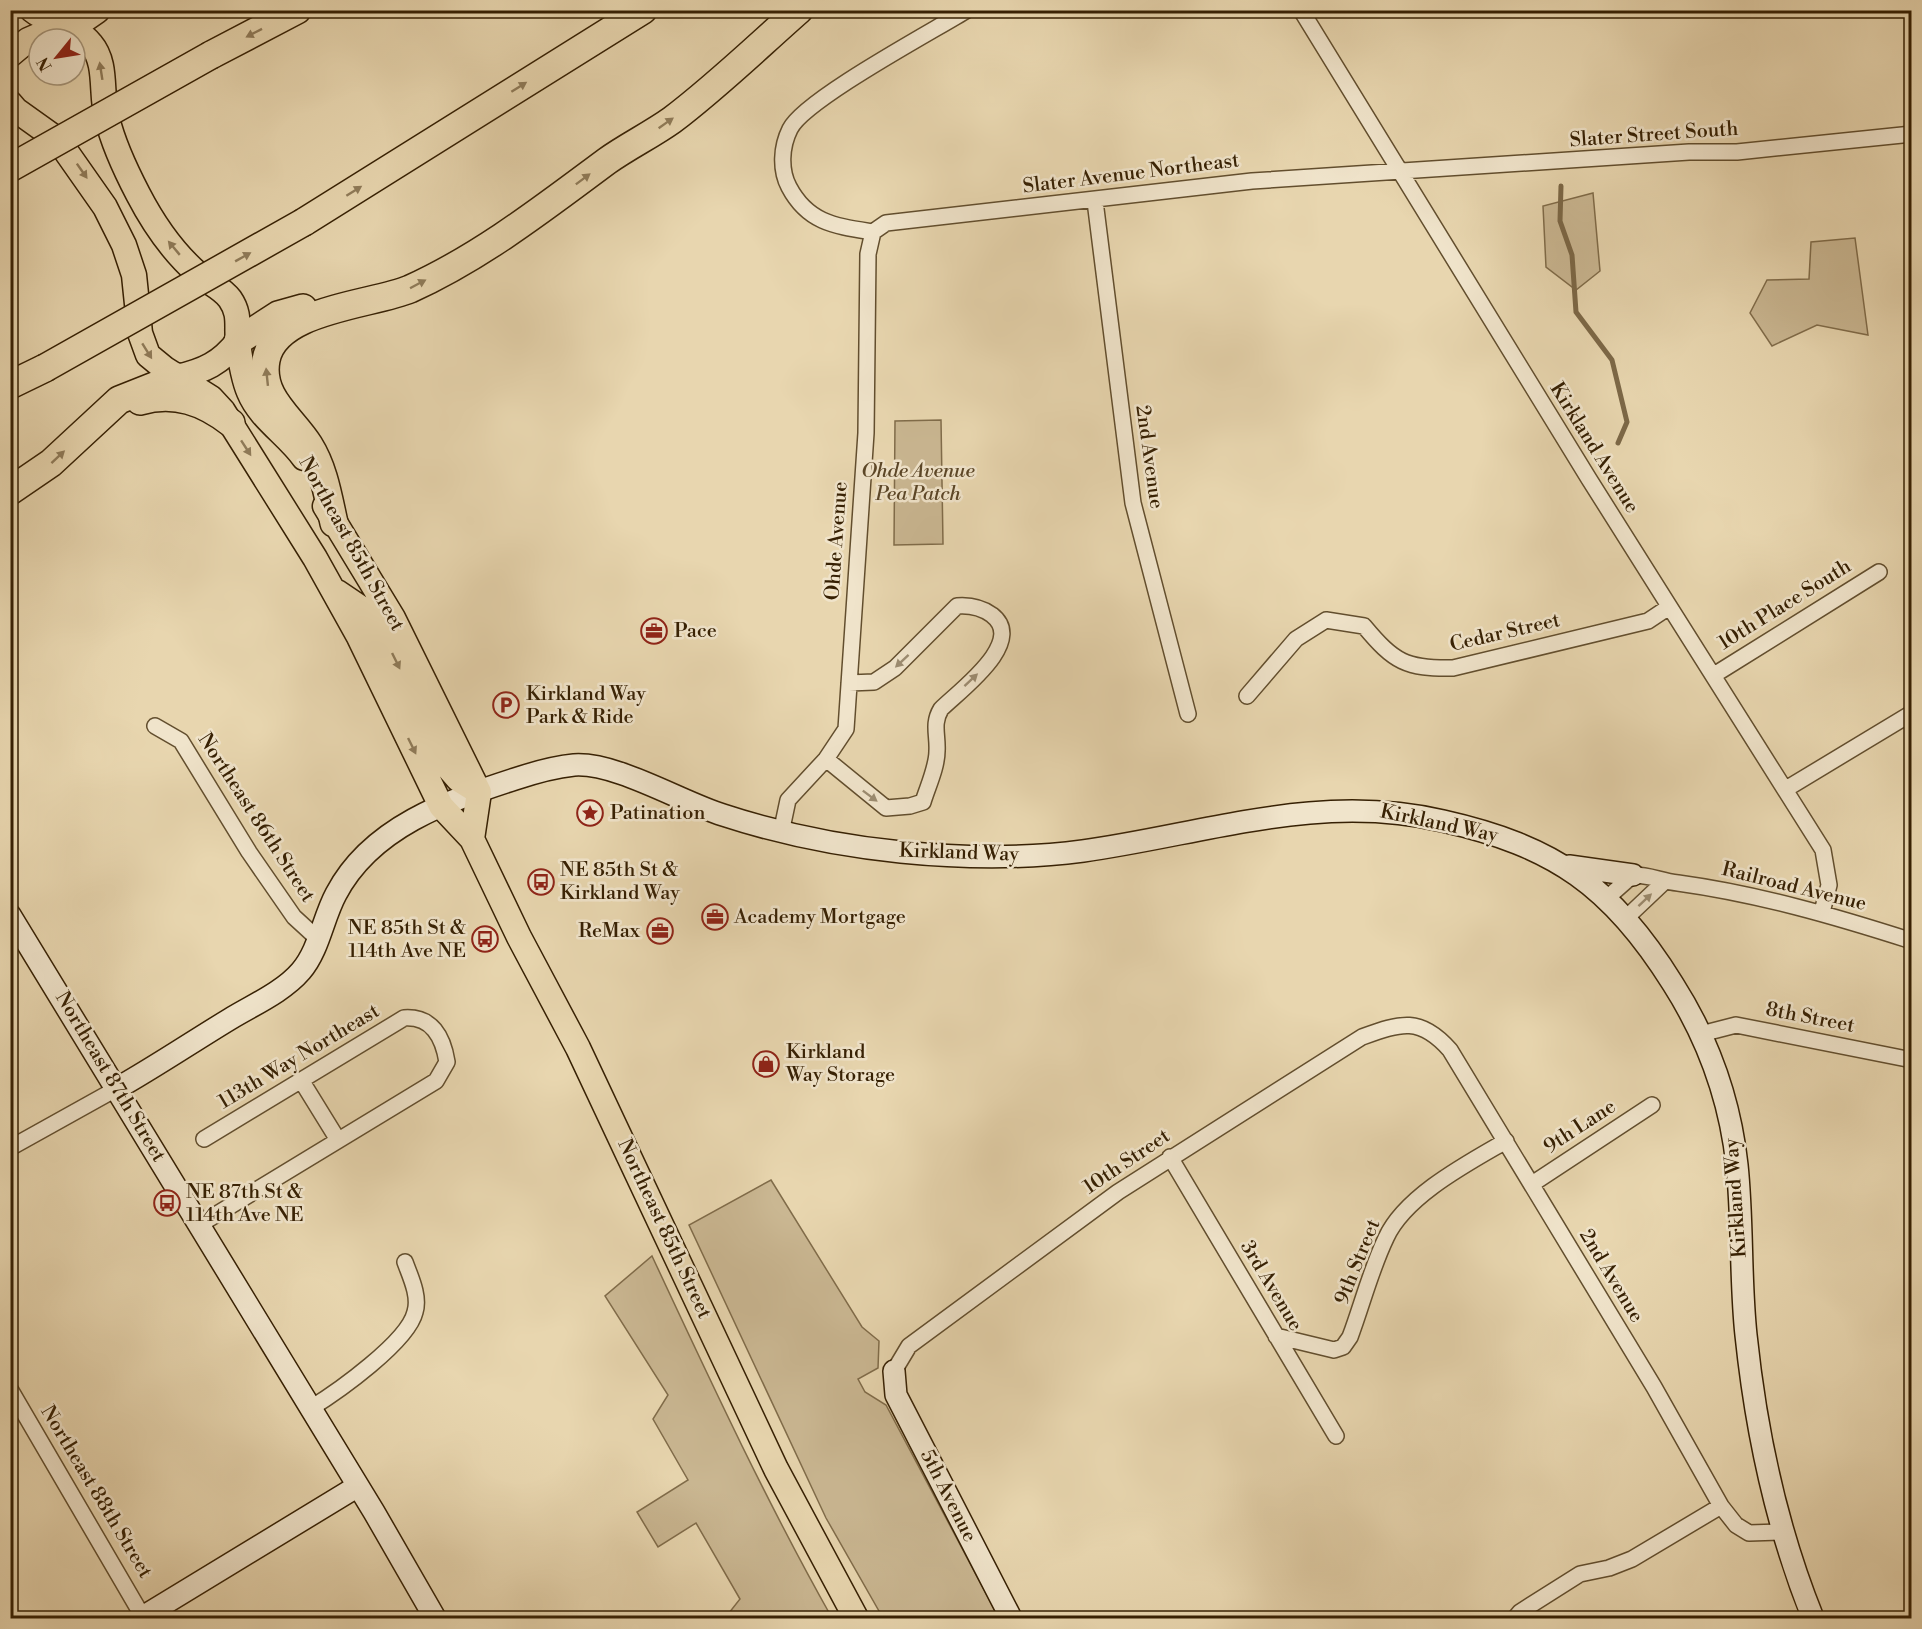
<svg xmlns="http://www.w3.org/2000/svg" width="1922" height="1629" viewBox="0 0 1922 1629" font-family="'Libre Bodoni',serif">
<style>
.green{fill:#cab792;stroke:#806c4a;stroke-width:1.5}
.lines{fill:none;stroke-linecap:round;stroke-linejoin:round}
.stream{stroke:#7c6847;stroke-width:5}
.street-casing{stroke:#624e2e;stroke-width:18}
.secondary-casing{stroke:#362003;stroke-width:24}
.primary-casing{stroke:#362003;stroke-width:27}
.highway-casing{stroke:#362003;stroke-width:30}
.street{stroke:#f0e4cb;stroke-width:15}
.secondary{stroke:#f0e4cb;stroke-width:21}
.primary{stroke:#e8d6af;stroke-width:24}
.highway{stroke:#e8d6af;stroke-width:27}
.highway-bridge-casing{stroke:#362003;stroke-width:30;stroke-linecap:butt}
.highway-bridge{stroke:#e8d6af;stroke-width:27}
.oneway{fill:#8f7b59}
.oneway2{fill:#9c8c71}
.labels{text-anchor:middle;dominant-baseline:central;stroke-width:5;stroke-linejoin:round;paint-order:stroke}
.street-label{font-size:20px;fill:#362003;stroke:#f0e4cb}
.park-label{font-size:20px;font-style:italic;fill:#5b4627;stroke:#f0e4cb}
.poi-label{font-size:20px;fill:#362003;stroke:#f0e4cb;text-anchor:start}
</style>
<rect width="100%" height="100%" fill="#e8d6af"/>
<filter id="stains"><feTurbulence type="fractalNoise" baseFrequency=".00333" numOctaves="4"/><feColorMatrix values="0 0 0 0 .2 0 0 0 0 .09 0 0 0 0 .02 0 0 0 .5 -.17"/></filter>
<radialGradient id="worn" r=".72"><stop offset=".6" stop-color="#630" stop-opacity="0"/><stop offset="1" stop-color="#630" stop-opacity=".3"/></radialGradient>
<path class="green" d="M 1593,193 L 1600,271 L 1576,290 L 1546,267 L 1543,206 Z
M 1855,238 L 1868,335 L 1817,325 L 1772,346 L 1750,313 L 1767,280 L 1809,279 L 1811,242 Z
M 941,420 L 943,544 L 894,545 L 895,421 Z
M 771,1180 L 862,1327 L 879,1341 L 878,1368 L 858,1379 L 865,1392 L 886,1405 L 999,1618 L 883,1618 L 826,1518 L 689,1225 Z
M 652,1256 C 709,1378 766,1501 832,1618 L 725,1618 L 740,1599 L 696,1523 L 658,1547 L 637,1512 L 688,1480 L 653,1419 L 668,1395 L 605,1296 Z"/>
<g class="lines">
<path class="stream" d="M 1561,186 L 1560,221 L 1572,255 L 1576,312 L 1612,360 L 1627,422 L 1618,443"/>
<g class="street-casing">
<path id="street" d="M 1301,10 L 1589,479 L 1823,850 L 1829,885 L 1822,912
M 1095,201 L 1133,503 L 1188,714
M 873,232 L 886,223 L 1252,181 L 1689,152 L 1737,152 L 1912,134
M 873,232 C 835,226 808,223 789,187 C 780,170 781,147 790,129 C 804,100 933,31 967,10
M 1714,675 L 1879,572
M 1247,696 L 1296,639 L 1326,620 L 1364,626 C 1394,662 1406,669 1453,668 L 1648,621 L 1669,607
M 155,726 L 181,741 L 249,852 L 294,917 L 318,939
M 826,759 L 886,808 L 910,806 L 923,802 C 928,786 937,767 937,751 C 938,735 932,724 941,709 C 959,691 1027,642 992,615 C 981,607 970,605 957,606 L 895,668 L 874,682 L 849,683
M 1786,789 L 1912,713
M 781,833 L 788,800 L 826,759 L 846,729 L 866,433 L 868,254 L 873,232
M 1607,898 L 1633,875 C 1651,875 1660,881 1678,883 C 1758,894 1834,916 1912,941
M 1625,919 L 1664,882
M 1701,1034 L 1736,1025 L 1912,1060
M 301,1080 L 338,1140
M 10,1148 L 116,1089
M 1170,1157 L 1336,1436
M 1532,1184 L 1652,1105
M 199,1225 L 436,1081 L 447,1062 C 443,1037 432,1016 404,1018 L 204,1139
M 1276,1336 L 1334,1350 L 1343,1347 L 1350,1337 C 1362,1305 1371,1269 1386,1238 C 1405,1196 1468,1163 1506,1141
M 894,1371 L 909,1346 L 1118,1192 L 1362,1037 C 1401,1023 1420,1016 1450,1050 L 1654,1387 L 1721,1506 L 1736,1525 L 1749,1533 L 1784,1532
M 10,1389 L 143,1617
M 311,1408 C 337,1392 408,1342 415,1312 C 420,1296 410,1276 405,1262
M 1515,1618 L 1520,1612 L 1580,1574 L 1609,1568 L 1632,1559 L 1721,1506
M 1910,1618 L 1912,1617"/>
</g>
<g class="secondary-casing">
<path id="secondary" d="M 1569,866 L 1633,875
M 10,915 L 374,1512 L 435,1618
M 116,1089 C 155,1067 192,1042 230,1019 C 253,1005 283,992 301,971 C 319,950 323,918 336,894 C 371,827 447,801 515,779 C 533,773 554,767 574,765 C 616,762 681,802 723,815 C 781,834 840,846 901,852 C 961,858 1023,859 1083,851 C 1205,834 1318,792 1443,821 C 1554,846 1612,886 1673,984 C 1708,1039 1730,1100 1737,1165 C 1743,1222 1740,1279 1746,1335 C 1756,1431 1777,1529 1813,1618
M 894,1371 L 896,1395 L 1011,1618
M 141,1618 L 358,1486"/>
</g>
<g class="primary-casing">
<path id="primary" d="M 32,10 C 50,25 77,26 91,44 C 108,64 100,94 107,118 C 113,143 126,171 138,194 C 153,223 174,253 198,274 C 209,283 222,288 230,299 C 241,315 236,326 238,343 C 240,358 243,378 249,392 C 260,419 288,435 304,458
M 10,55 L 28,40 L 60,26
M 10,103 L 16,110 L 58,140 L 105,207 L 124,245 L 134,275 L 140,333 L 148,355 L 165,369 L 211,398 L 223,411 L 315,558 L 359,637 L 441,806 L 472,839 L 519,937 L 578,1048 L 776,1469 L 856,1618
M 177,377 C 204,371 221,363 238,341
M 325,506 L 393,618 L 479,792 L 472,839
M 337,592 L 374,617 L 445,764 L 458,779 L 474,789"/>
</g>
<g class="highway-casing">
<path id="highway" d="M 60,26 L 83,19 L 96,10
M 211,55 L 297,10
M 304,222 L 643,10
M 238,341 L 278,315 L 303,308
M 10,385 L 45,368
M 140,401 C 175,391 204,402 231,423
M 10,491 L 51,463 L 119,400 L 177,377
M 334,523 C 328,496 324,469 309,445 C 292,418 259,397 266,360 C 275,309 372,305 410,289 C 481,257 545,207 607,161 C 628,146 651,135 672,120 C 717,86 757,47 799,10"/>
</g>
<use href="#street" class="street"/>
<use href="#secondary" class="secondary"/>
<use href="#primary" class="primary"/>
<use href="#highway" class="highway"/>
<g class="highway-bridge-casing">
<path id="highway-bridge" d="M 10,168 L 211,55
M 45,368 L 304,222"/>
</g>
<use href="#highway-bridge" class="highway-bridge"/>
</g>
<defs><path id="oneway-solid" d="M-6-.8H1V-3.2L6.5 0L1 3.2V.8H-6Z" transform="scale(1.5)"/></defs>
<g class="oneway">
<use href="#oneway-solid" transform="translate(254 33) rotate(153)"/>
<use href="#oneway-solid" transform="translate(101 71) rotate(-99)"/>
<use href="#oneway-solid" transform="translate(519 87) rotate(-32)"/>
<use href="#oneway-solid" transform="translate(666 123) rotate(-35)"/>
<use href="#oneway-solid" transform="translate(82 171) rotate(55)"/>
<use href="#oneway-solid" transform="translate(583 179) rotate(-37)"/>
<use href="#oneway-solid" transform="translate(354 191) rotate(-32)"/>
<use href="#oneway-solid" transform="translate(174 248) rotate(-130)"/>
<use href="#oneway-solid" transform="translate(243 257) rotate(-29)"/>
<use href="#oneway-solid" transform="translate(418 284) rotate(-28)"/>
<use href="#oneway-solid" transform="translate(147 351) rotate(58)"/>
<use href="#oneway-solid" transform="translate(267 377) rotate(-96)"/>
<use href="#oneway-solid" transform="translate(246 448) rotate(57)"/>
<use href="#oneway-solid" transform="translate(58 457) rotate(-43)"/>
<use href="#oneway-solid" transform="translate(396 661) rotate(64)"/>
<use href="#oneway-solid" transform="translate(412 746) rotate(64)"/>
</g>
<g class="oneway2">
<use href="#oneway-solid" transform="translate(902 661) rotate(137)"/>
<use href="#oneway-solid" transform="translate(971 680) rotate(-43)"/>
<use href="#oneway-solid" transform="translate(870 796) rotate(37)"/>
<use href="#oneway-solid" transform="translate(1645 900) rotate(-43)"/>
</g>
<defs>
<g id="office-ring" transform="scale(1.35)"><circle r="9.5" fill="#f0e4cb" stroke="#8f2418" stroke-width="1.5"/><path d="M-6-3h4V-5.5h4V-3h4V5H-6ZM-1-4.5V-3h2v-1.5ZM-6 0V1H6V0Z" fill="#8f2418"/></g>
<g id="parking-ring" transform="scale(1.35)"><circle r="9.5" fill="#f0e4cb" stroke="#8f2418" stroke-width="1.5"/><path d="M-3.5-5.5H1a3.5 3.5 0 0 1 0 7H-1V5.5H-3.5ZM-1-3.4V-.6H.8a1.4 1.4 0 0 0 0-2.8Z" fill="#8f2418"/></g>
<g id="sight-ring" transform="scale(1.35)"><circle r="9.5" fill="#f0e4cb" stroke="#8f2418" stroke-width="1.5"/><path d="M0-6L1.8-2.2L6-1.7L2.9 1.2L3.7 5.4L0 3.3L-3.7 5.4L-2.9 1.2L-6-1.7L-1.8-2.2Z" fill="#8f2418"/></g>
<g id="bus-ring" transform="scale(1.35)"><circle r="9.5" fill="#f0e4cb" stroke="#8f2418" stroke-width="1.5"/><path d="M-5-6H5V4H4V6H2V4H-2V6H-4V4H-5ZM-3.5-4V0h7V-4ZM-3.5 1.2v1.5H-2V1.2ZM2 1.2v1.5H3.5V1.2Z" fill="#8f2418"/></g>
<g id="shop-ring" transform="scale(1.35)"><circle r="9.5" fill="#f0e4cb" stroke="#8f2418" stroke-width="1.5"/><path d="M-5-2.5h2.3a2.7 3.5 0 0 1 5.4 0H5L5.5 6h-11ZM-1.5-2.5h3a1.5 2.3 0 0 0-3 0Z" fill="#8f2418"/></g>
</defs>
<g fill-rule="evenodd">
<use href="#office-ring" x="654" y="631"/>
<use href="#parking-ring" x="506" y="705"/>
<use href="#sight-ring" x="590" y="813"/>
<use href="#bus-ring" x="541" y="882"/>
<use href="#office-ring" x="715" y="917"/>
<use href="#office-ring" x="660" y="931"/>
<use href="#bus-ring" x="485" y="939"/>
<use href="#shop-ring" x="766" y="1064"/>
<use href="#bus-ring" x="167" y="1203"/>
</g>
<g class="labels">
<g class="street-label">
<text transform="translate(1654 135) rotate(-4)">Slater Street South</text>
<text transform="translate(1131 174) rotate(-7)">Slater Avenue Northeast</text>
<text transform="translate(1594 448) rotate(58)">Kirkland Avenue</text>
<text transform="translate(1149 457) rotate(82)">2nd Avenue</text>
<text transform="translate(837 541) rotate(-86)">Ohde Avenue</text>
<text transform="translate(351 544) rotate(61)">Northeast 85th Street</text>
<text transform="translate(1785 605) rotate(-32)">10th Place South</text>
<text transform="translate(1505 633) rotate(-13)">Cedar Street</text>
<text transform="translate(256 818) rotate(57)">Northeast 86th Street</text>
<text transform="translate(1439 824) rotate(12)">Kirkland Way</text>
<text transform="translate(959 853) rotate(2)">Kirkland Way</text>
<text transform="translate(1794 887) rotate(14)">Railroad Avenue</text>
<text transform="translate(1810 1018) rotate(11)">8th Street</text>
<text transform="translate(299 1057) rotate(-31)">113th Way Northeast</text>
<text transform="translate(110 1077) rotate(59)">Northeast 87th Street</text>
<text transform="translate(1580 1127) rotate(-33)">9th Lane</text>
<text transform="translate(1127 1162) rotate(-34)">10th Street</text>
<text transform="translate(1736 1198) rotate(-94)">Kirkland Way</text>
<text transform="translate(664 1229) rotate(65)">Northeast 85th Street</text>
<text transform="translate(1358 1262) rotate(-68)">9th Street</text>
<text transform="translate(1611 1276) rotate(59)">2nd Avenue</text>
<text transform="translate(1271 1286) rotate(59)">3rd Avenue</text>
<text transform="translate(96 1492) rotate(59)">Northeast 88th Street</text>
<text transform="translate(948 1496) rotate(63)">5th Avenue</text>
</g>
<g class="park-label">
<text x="918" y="471">Ohde Avenue<tspan x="918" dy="23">Pea Patch</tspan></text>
</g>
<g class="poi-label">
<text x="674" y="631">Pace</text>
<text x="526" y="694">Kirkland Way<tspan x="526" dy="23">Park &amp; Ride</tspan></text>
<text x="610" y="813">Patination</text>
<text x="560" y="870">NE 85th St &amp;<tspan x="560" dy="23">Kirkland Way</tspan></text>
<text x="734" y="917">Academy Mortgage</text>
<text x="466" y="928" text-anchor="end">NE 85th St &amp;<tspan x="466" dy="23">114th Ave NE</tspan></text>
<text x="640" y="931" text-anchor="end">ReMax</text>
<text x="786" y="1052">Kirkland<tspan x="786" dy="23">Way Storage</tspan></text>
<text x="186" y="1192">NE 87th St &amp;<tspan x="186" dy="23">114th Ave NE</tspan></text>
</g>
</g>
<rect width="1922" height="1629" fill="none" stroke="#e8d6af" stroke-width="36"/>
<rect x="12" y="12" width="1898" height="1605" fill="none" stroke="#362003" stroke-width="3"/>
<rect x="18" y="18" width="1886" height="1593" fill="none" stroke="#362003" stroke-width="1.5"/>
<g transform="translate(57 57) rotate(240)"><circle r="28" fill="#f0e4cb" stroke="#a6967b" stroke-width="1.5"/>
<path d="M0-4.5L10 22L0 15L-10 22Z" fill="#8f2418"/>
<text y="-9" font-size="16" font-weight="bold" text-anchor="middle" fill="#362003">N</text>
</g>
<rect width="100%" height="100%" filter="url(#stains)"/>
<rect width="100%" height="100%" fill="url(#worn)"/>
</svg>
